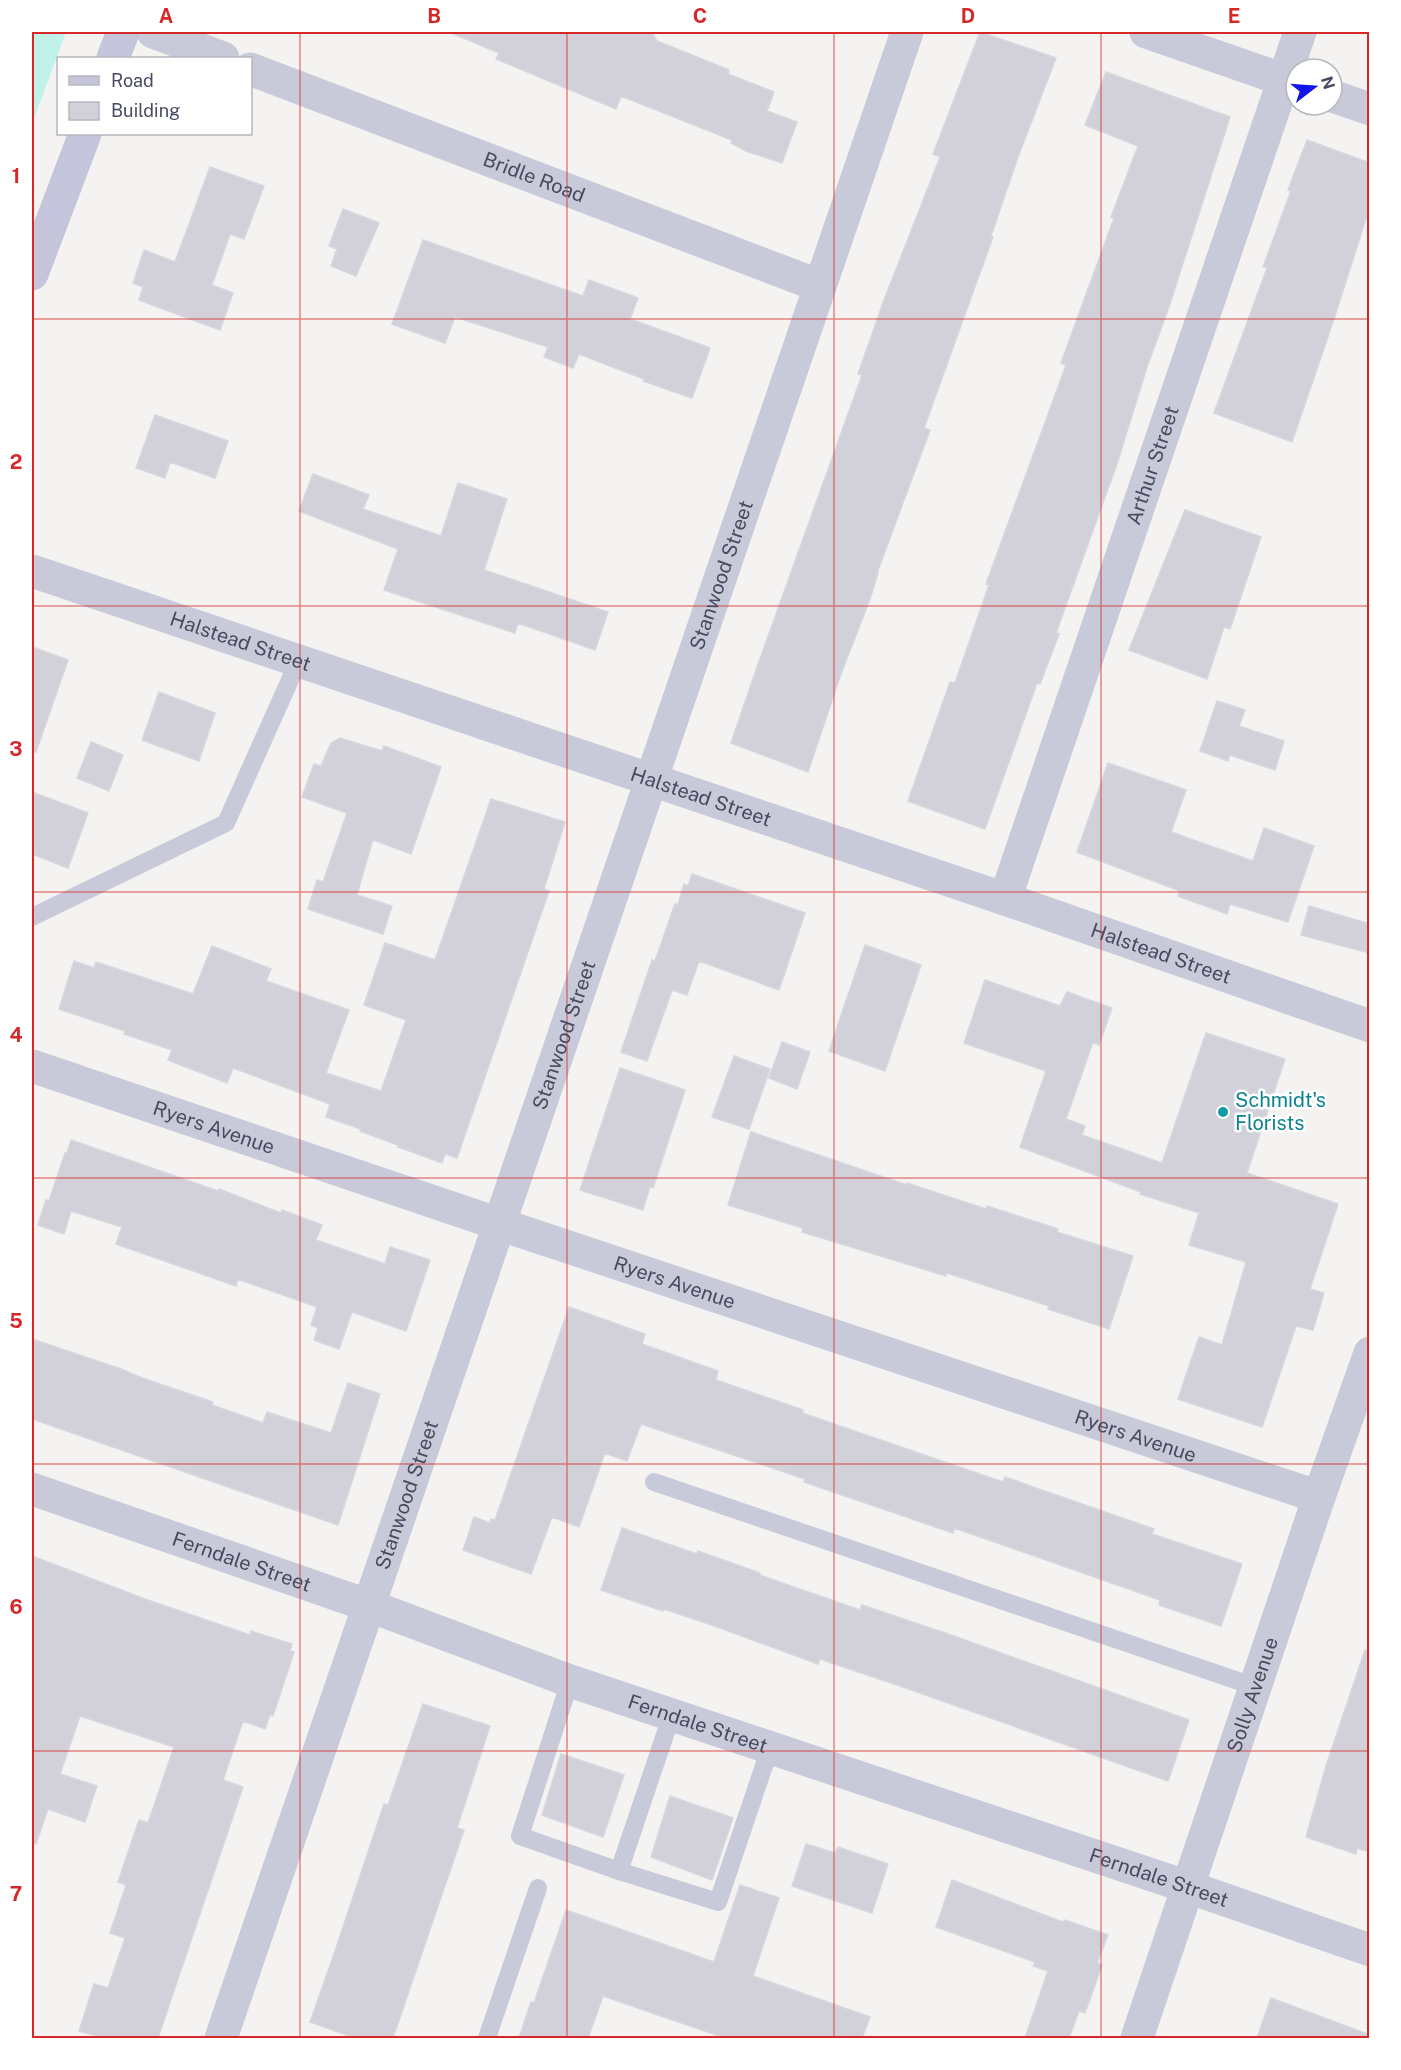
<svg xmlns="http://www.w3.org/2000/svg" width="1401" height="2070" viewBox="0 0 1401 2070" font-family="'Public Sans',sans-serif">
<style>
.green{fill:#c0f2e9}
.building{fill:#d2d1d9;stroke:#d7d5dd;stroke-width:1.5}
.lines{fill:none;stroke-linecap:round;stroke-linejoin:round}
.lane{stroke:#c8cad9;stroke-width:18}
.street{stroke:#c8cad9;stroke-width:33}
.secondary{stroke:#c4c5db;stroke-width:33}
.grid{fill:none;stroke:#d62828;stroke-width:1.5;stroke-opacity:0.55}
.culture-dot{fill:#0f9aa8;stroke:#fff;stroke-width:2}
.labels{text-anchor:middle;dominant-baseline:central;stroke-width:5;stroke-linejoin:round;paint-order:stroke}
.street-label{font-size:20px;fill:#484b60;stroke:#fff}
.culture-label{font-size:20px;fill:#0d838f;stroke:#fff;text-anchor:start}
.neatline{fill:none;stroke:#d62828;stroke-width:2}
.grid-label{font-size:20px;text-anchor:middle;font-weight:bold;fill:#d62828}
</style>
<rect width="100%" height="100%" fill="#f4f3f2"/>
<path class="green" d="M 32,32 L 66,32 L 32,124 Z"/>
<path class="building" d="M 449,32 L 652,32 L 657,41 L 729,70 L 728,74 L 774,92 L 767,111 L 797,122 L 782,163 L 746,151 L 731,143 L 732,140 L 621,96 L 616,109 L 496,59 L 499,53 Z
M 980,32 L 1056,58 L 1018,157 L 991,236 L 993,237 L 924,428 L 930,430 L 877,573 L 878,573 L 870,599 L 841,674 L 808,772 L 731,743 L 756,670 L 862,375 L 858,374 L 884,300 L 940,157 L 933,154 Z
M 1106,72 L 1230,117 L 1169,307 L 1147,367 L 1117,464 L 1056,633 L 1059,634 L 1040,684 L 1037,683 L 985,829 L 908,801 L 950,682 L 955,683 L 973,631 L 989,585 L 986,584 L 1066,365 L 1061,363 L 1114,218 L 1111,217 L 1138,146 L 1085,125 Z
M 1307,140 L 1370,163 L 1370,206 L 1334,319 L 1292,442 L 1214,413 L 1267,268 L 1263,267 L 1291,191 L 1288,190 Z
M 210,167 L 264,186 L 244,239 L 230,234 L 212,285 L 233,293 L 220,330 L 139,300 L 143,287 L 133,283 L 144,250 L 175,262 Z
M 343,209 L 379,223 L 356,276 L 331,266 L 337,249 L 329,246 Z
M 423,240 L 583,296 L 589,280 L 638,298 L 630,319 L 710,348 L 692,398 L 643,381 L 644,379 L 579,354 L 573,368 L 544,357 L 548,347 L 455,317 L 445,343 L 392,324 Z
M 155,415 L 228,441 L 215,478 L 170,462 L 165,478 L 136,468 Z
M 313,474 L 369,495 L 363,509 L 441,536 L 458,483 L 507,499 L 484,570 L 608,612 L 595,650 L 518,623 L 515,633 L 384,590 L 398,549 L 299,511 Z
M 1185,510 L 1261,537 L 1230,629 L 1224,627 L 1207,679 L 1129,650 Z
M 32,647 L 68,660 L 36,752 L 32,751 Z
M 159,692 L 215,713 L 199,761 L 142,740 Z
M 1217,701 L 1245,710 L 1239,726 L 1284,741 L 1275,770 L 1230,755 L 1228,761 L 1200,751 Z
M 340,738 L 382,751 L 384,746 L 441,767 L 411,854 L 374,840 L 372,842 L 357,895 L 392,906 L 383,934 L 308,909 L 317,880 L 323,882 L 347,813 L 302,797 L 314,764 L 321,766 L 331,743 Z
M 91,742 L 123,755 L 109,791 L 77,778 Z
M 1108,763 L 1186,790 L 1171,832 L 1253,861 L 1264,828 L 1314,846 L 1288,922 L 1230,904 L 1227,914 L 1178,896 L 1180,891 L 1077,852 Z
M 32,792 L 88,813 L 68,868 L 32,854 Z
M 491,799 L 565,822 L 544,889 L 549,891 L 457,1158 L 445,1154 L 442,1163 L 398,1147 L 398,1145 L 360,1131 L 361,1129 L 326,1117 L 330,1104 L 233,1068 L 227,1083 L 168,1060 L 172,1050 L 124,1034 L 125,1031 L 59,1009 L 74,961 L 94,968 L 96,962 L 193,994 L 212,946 L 271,969 L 266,981 L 349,1010 L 326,1073 L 381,1091 L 406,1020 L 364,1005 L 385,943 L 435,960 Z
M 692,874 L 805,913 L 779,990 L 699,961 L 687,995 L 672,990 L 647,1061 L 621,1052 L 652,960 L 655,961 L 675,904 L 678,905 L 684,884 L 688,886 Z
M 1309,906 L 1370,924 L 1370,953 L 1301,935 Z
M 865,945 L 921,965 L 885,1071 L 829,1051 Z
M 985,980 L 1060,1006 L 1067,992 L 1112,1008 L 1099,1045 L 1093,1042 L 1066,1119 L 1085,1126 L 1082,1135 L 1162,1163 L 1206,1033 L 1285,1059 L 1247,1173 L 1338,1204 L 1310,1289 L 1324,1293 L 1313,1330 L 1296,1326 L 1262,1427 L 1178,1399 L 1199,1337 L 1222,1345 L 1246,1262 L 1189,1245 L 1199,1213 L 1140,1194 L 1141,1192 L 1020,1147 L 1046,1071 L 964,1043 Z
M 782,1042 L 810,1052 L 797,1089 L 769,1078 Z
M 734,1056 L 770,1069 L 749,1129 L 712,1117 Z
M 620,1068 L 685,1090 L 653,1188 L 650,1186 L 643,1210 L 580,1190 Z
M 751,1132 L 907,1185 L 907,1183 L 986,1209 L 987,1206 L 1058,1229 L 1057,1232 L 1133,1256 L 1109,1329 L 1048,1309 L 1049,1306 L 947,1273 L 946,1276 L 802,1232 L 803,1228 L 728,1205 Z
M 71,1140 L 218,1191 L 219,1189 L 281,1213 L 282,1210 L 322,1225 L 316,1240 L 385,1264 L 390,1247 L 430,1260 L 406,1331 L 352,1312 L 339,1349 L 314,1340 L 318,1328 L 311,1325 L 317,1307 L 238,1279 L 236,1286 L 116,1244 L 122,1227 L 71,1211 L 64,1234 L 38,1225 L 46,1200 L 49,1201 L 65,1153 L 67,1153 Z
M 569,1307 L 645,1334 L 642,1344 L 718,1371 L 716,1380 L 803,1410 L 802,1413 L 1003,1482 L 1005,1477 L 1036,1488 L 1154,1529 L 1152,1534 L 1242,1564 L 1221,1626 L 1159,1605 L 1160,1600 L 1015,1549 L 954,1528 L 953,1533 L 804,1482 L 805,1479 L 641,1424 L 627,1461 L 605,1453 L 579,1527 L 552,1517 L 531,1574 L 463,1550 L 474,1517 L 490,1523 L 491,1519 L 495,1520 Z
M 32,1339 L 121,1369 L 142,1378 L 213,1402 L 212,1405 L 263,1423 L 267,1412 L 331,1433 L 348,1383 L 380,1394 L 338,1525 L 32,1419 Z
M 622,1528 L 697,1554 L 698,1551 L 760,1573 L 760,1575 L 860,1610 L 862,1605 L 951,1635 L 1189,1720 L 1168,1781 L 903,1687 L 820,1659 L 818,1664 L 709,1624 L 664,1609 L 663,1611 L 601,1590 Z
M 32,1556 L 145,1599 L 250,1635 L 251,1631 L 292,1644 L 290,1651 L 294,1652 L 273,1716 L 270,1715 L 265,1729 L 243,1721 L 223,1780 L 243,1787 L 158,2038 L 103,2038 L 79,2031 L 94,1984 L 108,1988 L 125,1938 L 110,1933 L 126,1885 L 118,1882 L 139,1820 L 148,1823 L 174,1747 L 80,1716 L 60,1774 L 97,1786 L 85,1822 L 48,1809 L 36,1844 L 32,1843 Z
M 1365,1650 L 1370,1651 L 1370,1852 L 1357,1848 L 1356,1854 L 1306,1837 L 1326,1766 Z
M 423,1704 L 490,1726 L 457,1828 L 464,1830 L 393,2038 L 355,2038 L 310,2022 L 334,1954 L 384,1804 L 388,1805 Z
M 561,1754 L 624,1775 L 603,1837 L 542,1815 Z
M 670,1796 L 733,1818 L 712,1880 L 651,1857 Z
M 806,1844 L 835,1853 L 838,1847 L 888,1864 L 872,1913 L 792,1886 Z
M 952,1880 L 1063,1922 L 1065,1920 L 1108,1935 L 1097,1963 L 1102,1965 L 1085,2013 L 1079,2011 L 1069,2038 L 1025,2038 L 1048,1971 L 1033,1966 L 1035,1962 L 936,1927 Z
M 740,1885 L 779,1898 L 753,1976 L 870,2017 L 862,2038 L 725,2038 L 603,1996 L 588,2038 L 519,2038 L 531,2002 L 534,2003 L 566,1910 L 714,1962 Z
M 1271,1998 L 1370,2035 L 1370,2038 L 1257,2038 Z"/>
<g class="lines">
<path class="lane" d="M 32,917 L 226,823 L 298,662
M 654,1482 L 1256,1687
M 570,1681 L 520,1836 L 619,1871 L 718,1902 L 770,1748
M 619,1871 L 672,1714
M 487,2038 L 538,1888"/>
<g class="street">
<path d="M 153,32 L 223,58"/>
<path d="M 1146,32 L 1296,84"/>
<path id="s1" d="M 250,69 L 820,286"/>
<path d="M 1332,96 L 1370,109"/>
<path id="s2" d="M 32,571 L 1005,899 L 1370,1026"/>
<path id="s3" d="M 1005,899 L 1300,32"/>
<path id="s4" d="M 32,1066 L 499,1224 L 1319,1497"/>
<path id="s5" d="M 32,1489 L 370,1606 L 570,1681 L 1188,1887 L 1370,1950"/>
<path id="s6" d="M 221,2038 L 907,32"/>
<path id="s7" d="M 1137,2038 L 1319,1497 L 1370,1353"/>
</g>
<path class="secondary" d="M 113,58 L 123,32
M 32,274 L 85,134"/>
</g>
<path class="grid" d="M 300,32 L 300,2038M 567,32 L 567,2038M 834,32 L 834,2038M 1101,32 L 1101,2038M 32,319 L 1370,319M 32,606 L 1370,606M 32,892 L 1370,892M 32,1178 L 1370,1178M 32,1464 L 1370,1464M 32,1751 L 1370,1751"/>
<circle class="culture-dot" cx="1223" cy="1112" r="6"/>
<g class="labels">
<g class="street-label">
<text stroke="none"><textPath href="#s1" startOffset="304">Bridle Road</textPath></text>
<text stroke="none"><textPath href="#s3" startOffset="458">Arthur Street</textPath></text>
<text stroke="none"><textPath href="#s6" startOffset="1546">Stanwood Street</textPath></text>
<text stroke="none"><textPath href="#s2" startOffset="220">Halstead Street</textPath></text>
<text stroke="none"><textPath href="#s2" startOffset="706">Halstead Street</textPath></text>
<text stroke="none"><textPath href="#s2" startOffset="1192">Halstead Street</textPath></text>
<text stroke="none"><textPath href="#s6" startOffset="1060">Stanwood Street</textPath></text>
<text stroke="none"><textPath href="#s4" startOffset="192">Ryers Avenue</textPath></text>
<text stroke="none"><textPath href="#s4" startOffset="678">Ryers Avenue</textPath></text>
<text stroke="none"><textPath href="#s4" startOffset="1164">Ryers Avenue</textPath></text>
<text stroke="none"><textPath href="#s6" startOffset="574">Stanwood Street</textPath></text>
<text stroke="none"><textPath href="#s5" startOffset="222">Ferndale Street</textPath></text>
<text stroke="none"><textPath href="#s7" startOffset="362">Solly Avenue</textPath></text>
<text stroke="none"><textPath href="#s5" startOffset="706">Ferndale Street</textPath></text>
<text stroke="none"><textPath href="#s5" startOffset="1192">Ferndale Street</textPath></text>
</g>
<g class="culture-label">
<text x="1235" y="1100">Schmidt's<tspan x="1235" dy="23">Florists</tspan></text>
</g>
</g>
<rect width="1401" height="2070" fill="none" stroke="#ffffff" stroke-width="66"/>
<rect x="57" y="57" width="195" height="78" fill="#ffffff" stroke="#b6b7bf" stroke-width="1.5"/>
<rect x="69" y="76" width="30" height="9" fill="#c4c5db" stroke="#b6b7bf" stroke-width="1.5"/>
<text x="111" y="87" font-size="18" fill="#484b60">Road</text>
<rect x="69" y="102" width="30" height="18" fill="#d2d1d9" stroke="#b6b7bf" stroke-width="1.5"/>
<text x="111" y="117" font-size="18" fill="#484b60">Building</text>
<g transform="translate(1314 87) rotate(73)"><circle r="28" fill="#ffffff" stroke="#b6b7bf" stroke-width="1.5"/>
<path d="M0-4.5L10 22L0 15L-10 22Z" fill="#1314ec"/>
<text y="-9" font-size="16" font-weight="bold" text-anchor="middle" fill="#484b60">N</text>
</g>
<rect x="33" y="33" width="1335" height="2004" class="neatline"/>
<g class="grid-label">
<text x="166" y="23">A</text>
<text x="434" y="23">B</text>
<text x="700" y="23">C</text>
<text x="968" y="23">D</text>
<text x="1234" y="23">E</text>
<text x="16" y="183">1</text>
<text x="16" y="469">2</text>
<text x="16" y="756">3</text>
<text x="16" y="1042">4</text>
<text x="16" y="1328">5</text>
<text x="16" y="1614">6</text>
<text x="16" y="1901">7</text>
</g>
</svg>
